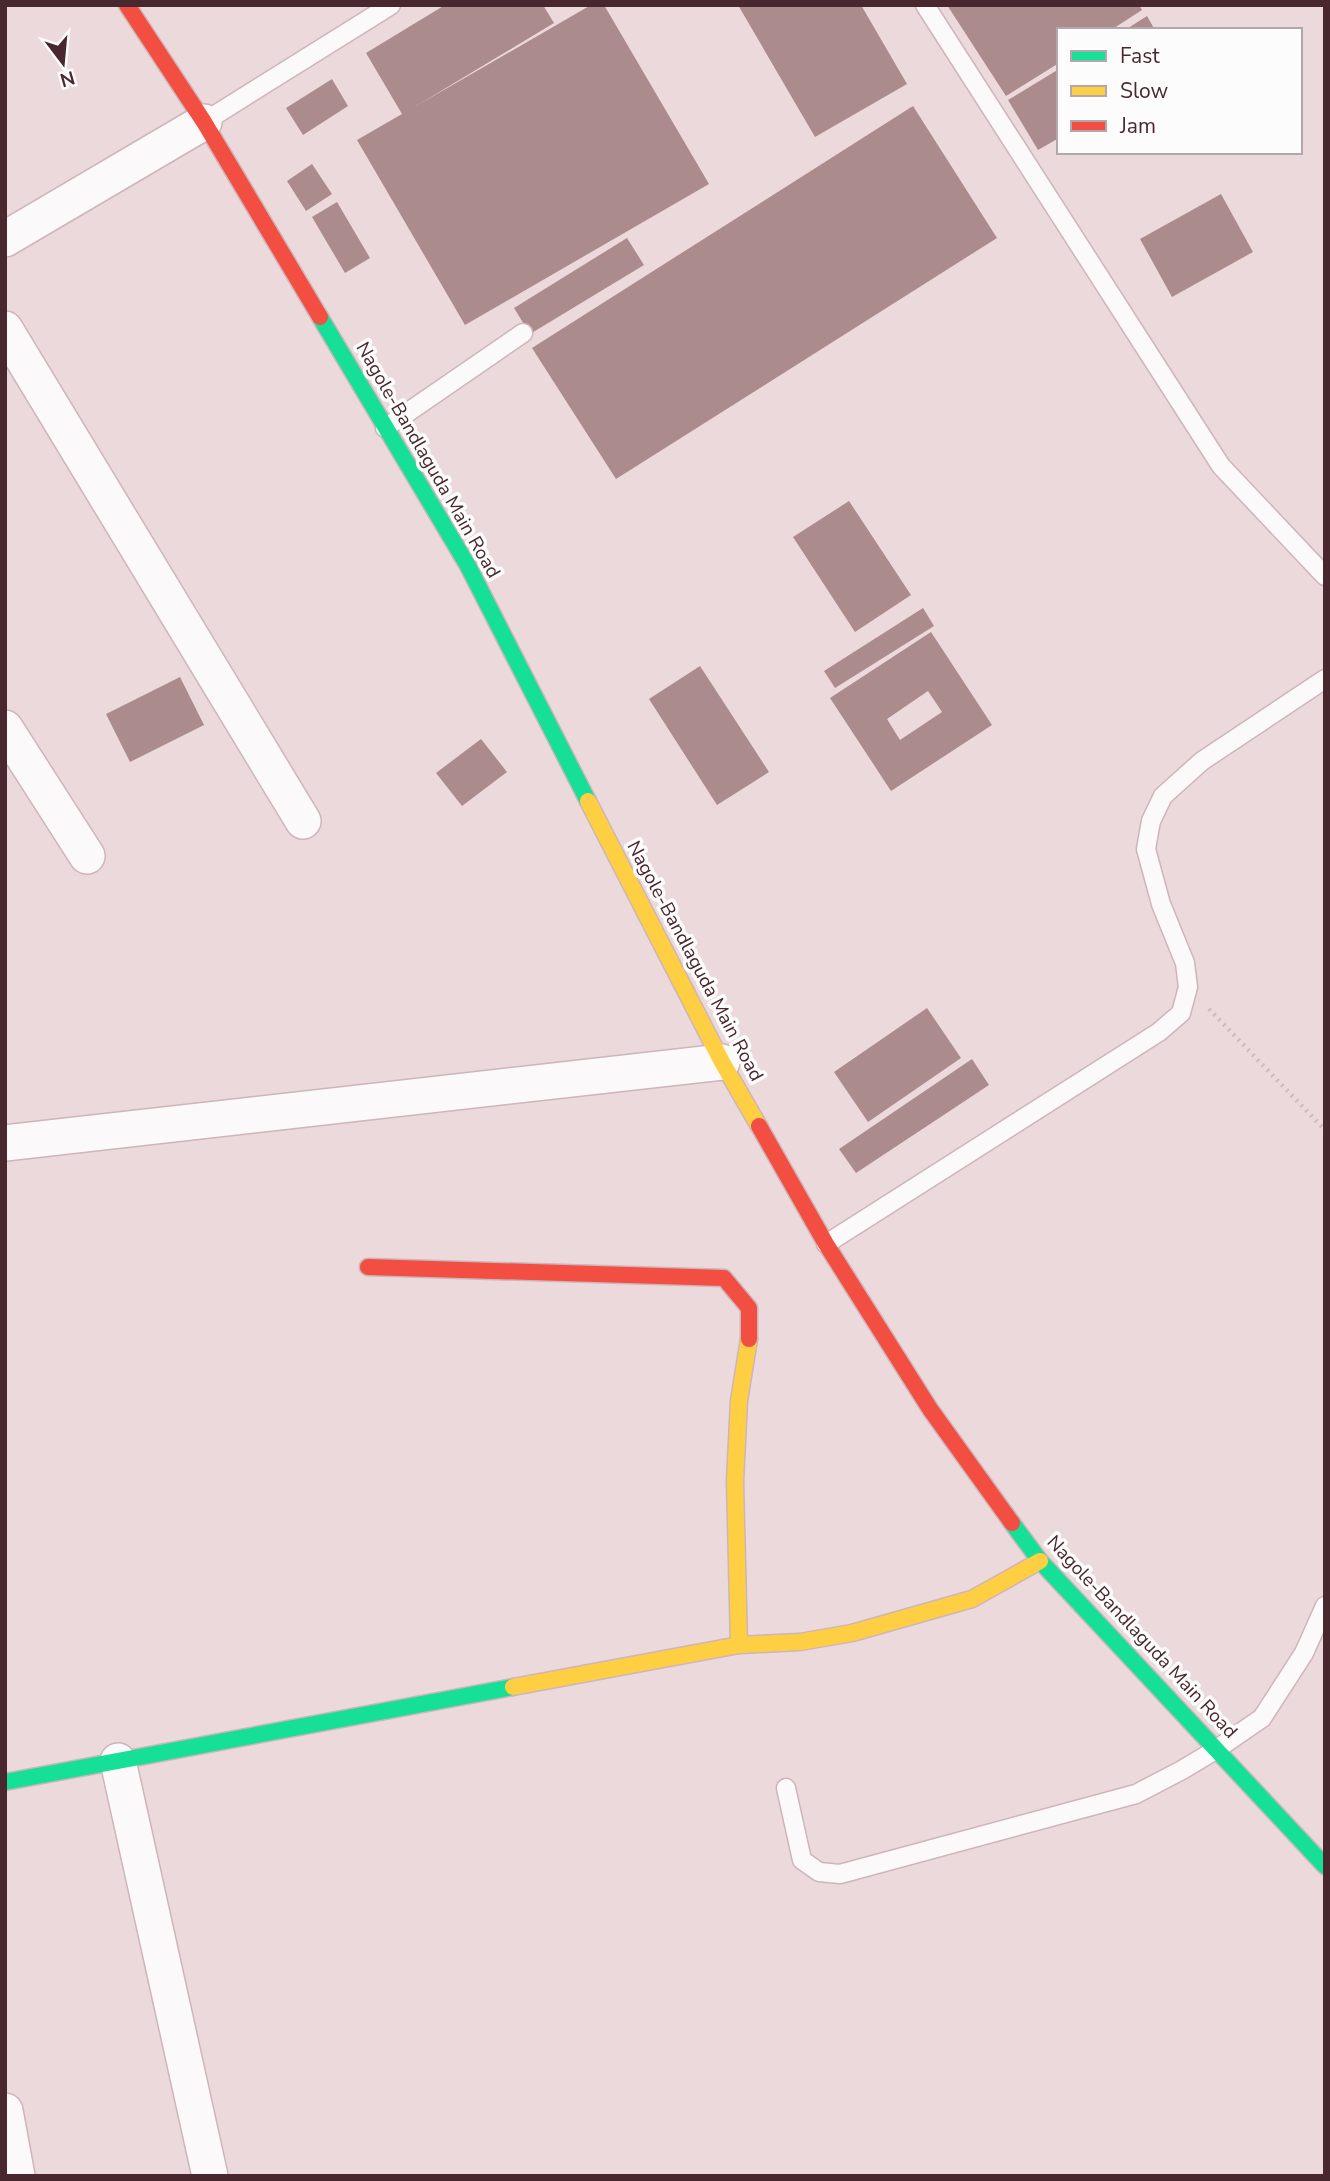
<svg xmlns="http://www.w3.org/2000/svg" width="1330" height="2181" viewBox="0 0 1330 2181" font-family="'Nunito Sans',sans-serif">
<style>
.building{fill:#ac8b8c;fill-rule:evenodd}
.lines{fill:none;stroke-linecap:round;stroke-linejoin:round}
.lane-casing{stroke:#cdb5b9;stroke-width:21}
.street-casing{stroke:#cdb5b9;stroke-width:38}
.fast-casing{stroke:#cdb5b9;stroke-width:19}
.slow-casing{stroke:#cdb5b9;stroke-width:19}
.jam-casing{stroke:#cdb5b9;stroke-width:19}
.path{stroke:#c7bcbe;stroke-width:4.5;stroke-dasharray:2 5;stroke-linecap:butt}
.lane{stroke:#fcf9fa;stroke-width:18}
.street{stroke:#fcf9fa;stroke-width:35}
.fast{stroke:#16e098;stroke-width:16}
.slow{stroke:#ffcf43;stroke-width:16}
.jam{stroke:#f24e42;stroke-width:16}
.labels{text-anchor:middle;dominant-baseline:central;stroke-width:7;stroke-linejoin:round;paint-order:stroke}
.street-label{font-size:19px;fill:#48272e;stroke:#fcfcfc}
</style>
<rect width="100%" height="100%" fill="#ecd9dc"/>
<path class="building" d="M 445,5 L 543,5 L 554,23 L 416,106 L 591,5 L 604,5 L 709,184 L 465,325 L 357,140 L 402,114 L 366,53 Z
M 738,5 L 861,5 L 907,84 L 815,137 Z
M 947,5 L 1139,5 L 1142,10 L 1111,30 L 1059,30 L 1059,63 L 1006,96 Z
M 1147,16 L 1155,30 L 1125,30 Z
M 1059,69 L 1059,138 L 1038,150 L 1008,100 Z
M 332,79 L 348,106 L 303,135 L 286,108 Z
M 913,106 L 997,238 L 616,479 L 532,348 Z
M 312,164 L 332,194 L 306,211 L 287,181 Z
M 1221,194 L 1253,252 L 1172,297 L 1140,239 Z
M 337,202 L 370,258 L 345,273 L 312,217 Z
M 627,238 L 644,265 L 530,334 L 514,308 Z
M 849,501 L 911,595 L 855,632 L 793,537 Z
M 923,608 L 934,626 L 835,688 L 824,671 Z
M 931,632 L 992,725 L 891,791 L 830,698 ZM 928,691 L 942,712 L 900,740 L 887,719 Z
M 700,666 L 769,772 L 717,805 L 649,699 Z
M 180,677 L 204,725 L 130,762 L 106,714 Z
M 481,739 L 507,772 L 462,806 L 436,773 Z
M 927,1008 L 961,1058 L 868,1122 L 834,1072 Z
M 972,1059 L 989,1085 L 856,1173 L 839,1149 Z"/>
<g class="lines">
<g class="lane-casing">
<path id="lane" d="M 925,5 L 1221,466 L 1325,576
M 204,122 L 391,5
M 385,428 L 523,333
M 826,1244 L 1159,1032 L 1181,1013 L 1188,987 L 1185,963 L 1161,904 L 1146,849 L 1151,821 L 1163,796 L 1202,761 L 1325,679
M 786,1788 L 802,1860 L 819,1872 L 840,1874 L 1136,1794 L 1182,1770 L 1217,1749 L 1262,1718 L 1304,1653 L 1325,1606"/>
</g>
<g class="street-casing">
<path id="street" d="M 5,239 L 204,122
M 5,329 L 303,821
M 5,728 L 87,856
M 5,1143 L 722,1062
M 118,1761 L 210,2176
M 5,2111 L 17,2176"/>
</g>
<g class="fast-casing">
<path id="fast" d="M 320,317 L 468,566 L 588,801
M 1012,1523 L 1040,1561 L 1325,1866
M 5,1782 L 513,1687"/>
</g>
<g class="slow-casing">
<path id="slow" d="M 588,801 L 722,1062 L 759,1126
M 739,1645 L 735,1481 L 739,1401 L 749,1339
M 513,1687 L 739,1645 L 800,1642 L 852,1633 L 972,1599 L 1040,1561"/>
</g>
<g class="jam-casing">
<path id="jam" d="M 127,5 L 204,122 L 320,317
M 759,1126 L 826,1244 L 930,1409 L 1012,1523
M 368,1267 L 724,1278 L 749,1308 L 749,1339"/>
</g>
<path class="path" d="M 1209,1009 L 1325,1130"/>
<use href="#lane" class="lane"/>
<use href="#street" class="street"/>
<use href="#fast" class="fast"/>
<use href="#slow" class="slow"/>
<use href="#jam" class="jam"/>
</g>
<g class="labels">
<g class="street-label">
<text transform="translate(428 460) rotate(60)">Nagole-Bandlaguda Main Road</text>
<text transform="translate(695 961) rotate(62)">Nagole-Bandlaguda Main Road</text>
<text transform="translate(1142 1637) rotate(47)">Nagole-Bandlaguda Main Road</text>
</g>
</g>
<rect width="1330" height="2181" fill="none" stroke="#48272e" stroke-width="14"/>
<rect x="1057" y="28" width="245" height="126" fill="#fcfcfc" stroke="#b4a7aa" stroke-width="2"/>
<rect x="1071" y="51" width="35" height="10" fill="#16e098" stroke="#b4a7aa" stroke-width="2"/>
<text x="1120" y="63" font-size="21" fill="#48272e">Fast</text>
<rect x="1071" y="86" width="35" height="10" fill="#ffcf43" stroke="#b4a7aa" stroke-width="2"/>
<text x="1120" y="98" font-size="21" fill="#48272e">Slow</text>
<rect x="1071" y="121" width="35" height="10" fill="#f24e42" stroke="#b4a7aa" stroke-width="2"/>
<text x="1120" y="133" font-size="21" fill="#48272e">Jam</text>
<g transform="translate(63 63) rotate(164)" stroke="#fcfcfc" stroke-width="5" paint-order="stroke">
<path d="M0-5L12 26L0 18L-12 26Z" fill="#48272e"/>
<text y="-10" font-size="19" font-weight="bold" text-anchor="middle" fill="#48272e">N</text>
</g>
</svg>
